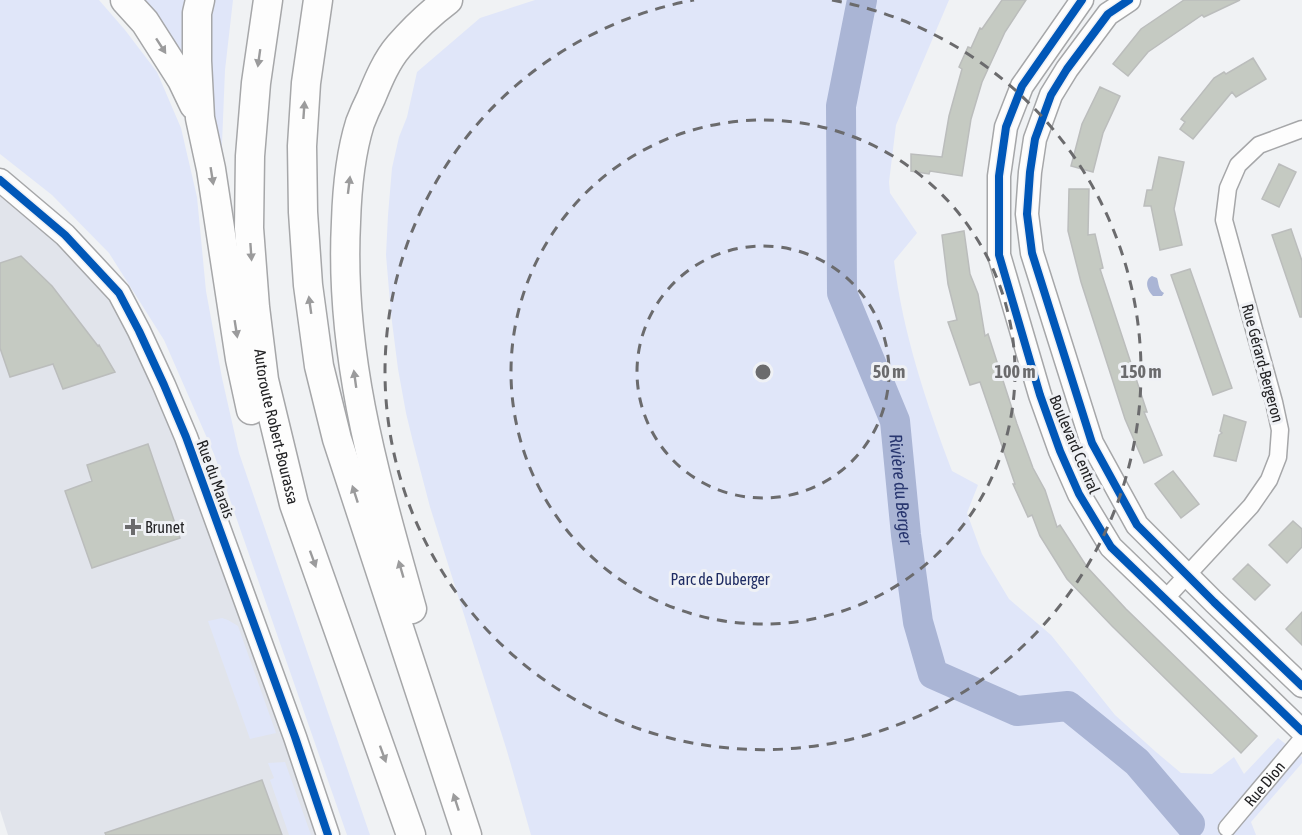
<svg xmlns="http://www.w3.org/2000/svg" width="1302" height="835" viewBox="0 0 1302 835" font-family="'Asap Condensed',sans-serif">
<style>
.built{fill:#e1e4eb}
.green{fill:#e0e6f9}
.water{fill:#aab5d5}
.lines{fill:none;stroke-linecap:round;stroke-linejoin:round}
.river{stroke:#aab5d5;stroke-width:30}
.building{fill:#c5cac2;stroke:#bbbdbc;stroke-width:1.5}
.street-casing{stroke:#a6a7a9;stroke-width:19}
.secondary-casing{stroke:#a6a7a9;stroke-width:25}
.highway-casing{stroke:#a6a7a9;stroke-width:31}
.street{stroke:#fdfdfd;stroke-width:16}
.secondary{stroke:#fdfdfd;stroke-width:22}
.highway{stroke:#fdfdfd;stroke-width:28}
.cycleway-casing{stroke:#eff1f5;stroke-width:11}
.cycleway{stroke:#0057b8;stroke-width:8}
.oneway{fill:#9b9b9c}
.ring{fill:none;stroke:#6b6b6d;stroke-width:3;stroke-dasharray:10 8}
.poi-dot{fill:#6b6b6d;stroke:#eff1f5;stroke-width:2}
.labels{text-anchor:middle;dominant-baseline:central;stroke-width:6;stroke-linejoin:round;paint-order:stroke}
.street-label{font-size:16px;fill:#232325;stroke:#eff1f5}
.poi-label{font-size:16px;fill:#232325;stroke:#eff1f5;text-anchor:start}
.park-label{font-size:16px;fill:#1f2c63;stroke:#eff1f5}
.water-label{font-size:18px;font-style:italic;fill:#28366f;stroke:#eff1f5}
.centre{fill:#6b6b6d;stroke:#eff1f5;stroke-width:3}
.ring-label{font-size:18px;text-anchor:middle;font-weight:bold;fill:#6b6b6d;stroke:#eff1f5;stroke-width:6;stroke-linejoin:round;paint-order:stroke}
</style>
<rect width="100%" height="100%" fill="#f0f2f4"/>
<path class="built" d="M 0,180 L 119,293 L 328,835 L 8,835 L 0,810 Z"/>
<path class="green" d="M 0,0 L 99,0 L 125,30 L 157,72 L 181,128 L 197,197 L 206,291 L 222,378 L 239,453 L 370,835 L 347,835 L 214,454 L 164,340 L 109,253 L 52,195 L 0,154 Z
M 141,0 L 194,0 L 183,59 Z
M 203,0 L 233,0 L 225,70 L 221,168 L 198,22 Z
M 535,0 L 949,0 L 896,125 L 889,182 L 890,193 L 917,233 L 894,261 C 903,334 926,402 952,471 L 978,485 L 967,513 L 982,554 L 1009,599 L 1051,635 L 1115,715 L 1156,752 L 1181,773 L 1212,774 L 1234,757 L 1244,774 L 1278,738 L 1302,757 L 1302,763 L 1251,822 L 1256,835 L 531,835 L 507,751 L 430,507 L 413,442 L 406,413 L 398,369 L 391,314 L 386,255 L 388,215 L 392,168 L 399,137 L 407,117 L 417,72 L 480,18 Z
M 222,618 L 228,620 L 238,626 L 276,733 L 250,739 L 208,621 Z
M 285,762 L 311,835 L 289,835 L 270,780 L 274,778 L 268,763 Z"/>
<path class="water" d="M 1152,276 L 1157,278 C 1159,283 1158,290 1164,293 L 1162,296 L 1153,296 C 1147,290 1144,280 1152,276 Z"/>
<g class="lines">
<path class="river" id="s1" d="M 862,0 L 841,106 L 842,293 L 895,421 L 906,535 L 918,622 L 933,674 L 1017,711 L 1068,706 L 1137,762 L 1190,824"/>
</g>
<path class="building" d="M 1002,0 L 1026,0 L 1005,32 L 982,82 L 971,119 L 962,176 L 930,171 L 929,174 L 911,171 L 911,154 L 942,157 L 949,116 L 962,69 L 959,67 L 968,47 L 971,48 L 980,28 L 982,29 Z
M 1184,0 L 1240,0 L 1204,17 L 1202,15 L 1148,52 L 1128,76 L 1113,64 L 1141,29 Z
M 1253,58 L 1266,79 L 1236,97 L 1232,92 L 1193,139 L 1180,129 L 1185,122 L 1181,119 L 1214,78 L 1224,72 L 1226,74 Z
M 1100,87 L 1120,96 L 1103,133 L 1093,172 L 1071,166 L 1082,124 Z
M 1159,157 L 1184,162 L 1174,209 L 1182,245 L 1160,250 L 1151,206 L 1144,206 L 1147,190 L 1152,190 Z
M 1279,164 L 1296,172 L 1279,207 L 1262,199 Z
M 1069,189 L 1089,189 L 1088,235 L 1095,234 L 1103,268 L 1100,269 L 1147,412 L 1144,412 L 1162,455 L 1144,463 L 1125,419 L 1081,282 L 1068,231 Z
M 1291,229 L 1302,261 L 1302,317 L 1300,317 L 1272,235 Z
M 964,231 L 970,274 L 978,294 L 985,336 L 988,334 L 1017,424 L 1033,468 L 1045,490 L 1057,527 L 1060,525 L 1087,567 L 1126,609 L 1257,736 L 1241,753 L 1112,626 L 1067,579 L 1040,536 L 1032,515 L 1028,517 L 1013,484 L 1015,484 L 980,382 L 970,385 L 948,322 L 957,320 L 948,284 L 942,235 Z
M 21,256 L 52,286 L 98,346 L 99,345 L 115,372 L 63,389 L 53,364 L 10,377 L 0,348 L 0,263 Z
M 1190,269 L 1232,388 L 1213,395 L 1171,275 Z
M 1224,415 L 1246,422 L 1236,461 L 1214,456 L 1219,435 L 1222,433 L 1220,431 Z
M 148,444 L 180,538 L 92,568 L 65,491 L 92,481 L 87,465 Z
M 1173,471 L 1199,504 L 1181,518 L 1155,484 Z
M 1293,521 L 1302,529 L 1302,547 L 1287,563 L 1269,545 Z
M 1248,564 L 1270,585 L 1255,600 L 1233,579 Z
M 1302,612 L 1302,645 L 1286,629 Z
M 262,780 L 282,835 L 106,835 L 105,833 Z"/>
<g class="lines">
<g class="street-casing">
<g id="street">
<path d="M 1165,599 L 1251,506 L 1269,480 L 1278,457 L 1280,430 L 1274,402 L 1224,220 L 1228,188 L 1238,165 L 1259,145 L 1302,129"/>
<path id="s2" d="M 1227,828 L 1302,739"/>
</g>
</g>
<g class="secondary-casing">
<path id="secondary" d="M 1082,0 L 1022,86 L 1006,127 L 999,176 L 999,255 L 1040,395 L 1060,451 L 1079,494 L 1111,547 L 1302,731
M 1129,0 L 1108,14 L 1067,69 L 1051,95 L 1035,139 L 1030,172 L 1027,214 L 1032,253 L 1092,443 L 1137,525 L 1214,602 L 1302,686
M 0,180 L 65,235 L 119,293 L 139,331 L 164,385 L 186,437 L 295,737 L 328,835"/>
</g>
<g class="highway-casing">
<g id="highway">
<path d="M 125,0 L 145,22 L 182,80 L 194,105"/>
<path d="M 200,0 L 197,13 L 197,61 L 200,118 L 211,169 L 240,359 L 251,410"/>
<path id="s3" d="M 268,0 L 256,83 L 250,156 L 249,228 L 255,307 L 264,380 L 294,504 L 411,835"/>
<path d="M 318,0 L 306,83 L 302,146 L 303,212 L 308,285 L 319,366 L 337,439 L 467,835"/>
<path d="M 412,609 C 376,480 339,357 346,222 C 347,189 350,155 360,123 C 363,115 367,106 371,98 C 378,81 386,61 399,46 C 412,31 432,12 448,0"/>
</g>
</g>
<use href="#street" class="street"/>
<use href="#secondary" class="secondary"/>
<use href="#highway" class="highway"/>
<g class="cycleway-casing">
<path id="cycleway" d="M 1082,0 L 1022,86 L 1006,127 L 999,176 L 999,255 L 1040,395 L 1060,451 L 1079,494 L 1111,547 L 1302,731
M 1129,0 L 1108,14 L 1067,69 L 1051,95 L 1035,139 L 1030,172 L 1027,214 L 1032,253 L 1092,443 L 1137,525 L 1214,602 L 1302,686
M 0,180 L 65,235 L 119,293 L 139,331 L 164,385 L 186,437 L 295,737 L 328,835"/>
</g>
<use href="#cycleway" class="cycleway"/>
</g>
<defs><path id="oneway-solid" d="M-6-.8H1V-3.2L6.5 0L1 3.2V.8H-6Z" transform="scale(1.5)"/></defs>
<g class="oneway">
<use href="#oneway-solid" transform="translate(161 46) rotate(57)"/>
<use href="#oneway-solid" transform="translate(259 58) rotate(98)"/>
<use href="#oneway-solid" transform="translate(304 110) rotate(-86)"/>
<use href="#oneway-solid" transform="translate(212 176) rotate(81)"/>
<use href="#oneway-solid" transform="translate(349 185) rotate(-83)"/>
<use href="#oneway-solid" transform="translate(251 252) rotate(86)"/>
<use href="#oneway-solid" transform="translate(310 305) rotate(-98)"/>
<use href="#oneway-solid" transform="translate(236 329) rotate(81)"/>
<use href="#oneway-solid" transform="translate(355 379) rotate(-98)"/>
<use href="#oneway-solid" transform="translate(355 494) rotate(-108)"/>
<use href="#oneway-solid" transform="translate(313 559) rotate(70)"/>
<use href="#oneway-solid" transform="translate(401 569) rotate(-106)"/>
<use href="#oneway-solid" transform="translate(383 754) rotate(70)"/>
<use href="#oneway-solid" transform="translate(456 802) rotate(-108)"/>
</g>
<g class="ring">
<circle cx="763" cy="372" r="126"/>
<circle cx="763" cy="372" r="252"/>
<path d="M832 0A378 378 0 1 1 694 0"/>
</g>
<path class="poi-dot" d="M130 518h6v6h6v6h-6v6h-6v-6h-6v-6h6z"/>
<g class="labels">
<g class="street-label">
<text transform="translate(1263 363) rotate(75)">Rue Gérard-Bergeron</text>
<text stroke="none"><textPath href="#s3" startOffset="430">Autoroute Robert-Bourassa</textPath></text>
<text transform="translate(1075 444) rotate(67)">Boulevard Central</text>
<text transform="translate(216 479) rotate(70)">Rue du Marais</text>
<text stroke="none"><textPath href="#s2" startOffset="58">Rue Dion</textPath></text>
</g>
<g class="poi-label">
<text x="145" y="527">Brunet</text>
</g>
<g class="park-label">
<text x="720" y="579">Parc de Duberger</text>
</g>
<g class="water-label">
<text stroke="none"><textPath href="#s1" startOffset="502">Rivière du Berger</textPath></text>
</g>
</g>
<circle cx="763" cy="372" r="9" class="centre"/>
<g class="ring-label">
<text x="889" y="378">50 m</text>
<text x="1015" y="378">100 m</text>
<text x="1141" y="378">150 m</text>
</g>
</svg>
